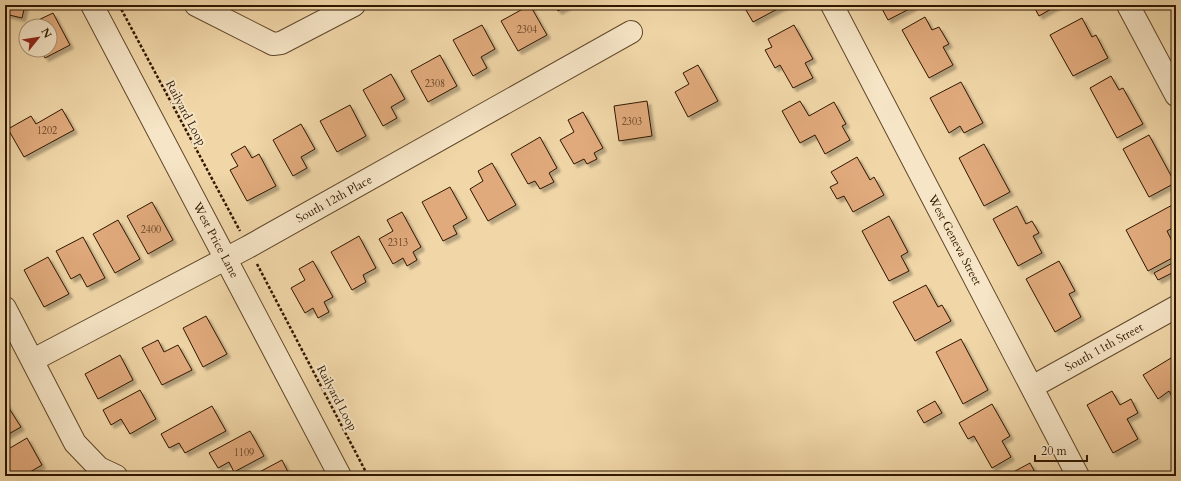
<svg xmlns="http://www.w3.org/2000/svg" width="1181" height="481" viewBox="0 0 1181 481" font-family="Cardo,serif">
<style>
.building{fill:#e1aa7c;stroke:#2f1700;filter:url(#shadow)}
.lines{fill:none;stroke-linecap:round;stroke-linejoin:round}
.minor-casing{stroke:#60472a;stroke-width:24}
.path{stroke:#2f1700;stroke-width:2.5;stroke-dasharray:3 2;stroke-linecap:butt}
.minor{stroke:#f6e5c6;stroke-width:22}
.labels{text-anchor:middle;dominant-baseline:central;stroke-width:4;stroke-linejoin:round;paint-order:stroke}
.number-label{font-size:10px;fill:#5c3c1f}
.street-label{font-size:12px;fill:#2f1700;stroke:#f6e5c6}
</style>
<defs>
<filter id="shadow"><feDropShadow dx="3.5" dy="3.5" stdDeviation="1" flood-color="#0004"/></filter>
</defs>
<rect width="100%" height="100%" fill="#f1d7a8"/>
<filter id="stains"><feTurbulence type="fractalNoise" baseFrequency=".005" numOctaves="4"/><feColorMatrix values="0 0 0 0 .2 0 0 0 0 .09 0 0 0 0 .02 0 0 0 .5 -.17"/></filter>
<radialGradient id="worn" r=".72"><stop offset=".6" stop-color="#630" stop-opacity="0"/><stop offset="1" stop-color="#630" stop-opacity=".3"/></radialGradient>
<path class="building" d="M 5,5 L 25,5 L 22,18 L 5,14 Z
M 530,5 L 547,35 L 518,51 L 501,21 Z
M 555,5 L 569,5 L 558,11 Z
M 743,5 L 785,5 L 753,22 Z
M 880,5 L 912,5 L 913,7 L 888,20 Z
M 1033,5 L 1058,5 L 1039,16 Z
M 53,13 L 70,45 L 45,58 L 41,50 L 50,50 L 50,26 L 28,25 Z
M 925,17 L 932,30 L 939,27 L 949,44 L 943,47 L 953,65 L 929,78 L 902,30 Z
M 1082,18 L 1092,37 L 1096,35 L 1108,58 L 1073,76 L 1050,35 Z
M 482,25 L 495,49 L 481,57 L 487,68 L 473,76 L 453,40 Z
M 794,25 L 813,59 L 805,63 L 813,78 L 793,88 L 780,65 L 775,68 L 765,50 L 772,47 L 768,39 Z
M 440,55 L 457,86 L 428,102 L 411,71 Z
M 698,65 L 718,101 L 688,117 L 675,92 L 689,84 L 683,73 Z
M 391,74 L 405,99 L 391,107 L 397,118 L 383,126 L 363,90 Z
M 1111,76 L 1119,90 L 1123,88 L 1143,124 L 1117,138 L 1090,88 Z
M 961,82 L 983,123 L 964,133 L 960,126 L 949,133 L 930,98 Z
M 647,101 L 652,136 L 619,141 L 614,106 Z
M 800,101 L 809,116 L 834,102 L 846,124 L 842,126 L 850,140 L 825,154 L 815,135 L 800,143 L 782,111 Z
M 350,105 L 366,136 L 337,152 L 320,121 Z
M 62,109 L 74,130 L 24,157 L 8,129 L 31,116 L 36,124 Z
M 583,112 L 603,148 L 594,153 L 597,159 L 587,164 L 584,159 L 574,164 L 560,140 L 574,132 L 568,120 Z
M 301,124 L 315,149 L 301,157 L 307,168 L 293,176 L 273,140 Z
M 1149,135 L 1175,183 L 1149,197 L 1123,149 Z
M 540,137 L 557,168 L 549,173 L 554,182 L 540,189 L 535,181 L 528,184 L 511,154 Z
M 984,144 L 1010,192 L 984,206 L 959,158 Z
M 245,146 L 252,158 L 259,154 L 276,186 L 247,201 L 230,170 L 238,166 L 231,154 Z
M 857,157 L 870,180 L 874,177 L 884,195 L 853,212 L 844,196 L 837,199 L 830,187 L 838,183 L 831,172 Z
M 492,163 L 516,205 L 488,221 L 470,189 L 483,181 L 478,171 Z
M 450,187 L 467,218 L 453,226 L 457,234 L 443,241 L 422,202 Z
M 152,202 L 173,240 L 148,254 L 127,216 Z
M 1176,203 L 1176,226 L 1167,231 L 1176,249 L 1176,256 L 1148,271 L 1126,230 Z
M 1017,206 L 1026,224 L 1032,221 L 1039,233 L 1033,236 L 1042,253 L 1018,266 L 993,219 Z
M 402,212 L 421,247 L 413,252 L 417,260 L 407,266 L 403,258 L 393,264 L 379,239 L 393,231 L 387,220 Z
M 889,216 L 908,252 L 901,256 L 909,271 L 889,281 L 862,231 Z
M 118,220 L 140,259 L 115,273 L 93,234 Z
M 359,236 L 376,268 L 363,275 L 366,282 L 352,290 L 331,252 Z
M 83,237 L 105,278 L 87,287 L 80,274 L 71,279 L 56,251 Z
M 48,257 L 69,294 L 44,307 L 24,270 Z
M 313,261 L 333,297 L 324,302 L 329,312 L 318,318 L 313,308 L 305,313 L 291,288 L 305,280 L 299,269 Z
M 1059,261 L 1075,291 L 1069,294 L 1081,317 L 1055,332 L 1026,279 Z
M 1176,261 L 1176,271 L 1158,280 L 1154,273 Z
M 926,285 L 938,307 L 942,305 L 951,321 L 915,341 L 893,302 Z
M 206,316 L 227,354 L 203,367 L 183,328 Z
M 961,339 L 988,390 L 963,404 L 936,352 Z
M 158,340 L 164,352 L 178,345 L 192,370 L 162,385 L 142,348 Z
M 120,355 L 133,380 L 98,399 L 85,374 Z
M 1176,355 L 1176,396 L 1173,398 L 1169,391 L 1158,399 L 1143,375 Z
M 140,390 L 156,419 L 130,434 L 121,419 L 111,425 L 103,410 Z
M 1112,391 L 1120,405 L 1131,399 L 1138,413 L 1127,419 L 1138,439 L 1113,453 L 1087,405 Z
M 935,401 L 942,413 L 924,423 L 917,411 Z
M 5,402 L 21,427 L 5,436 Z
M 992,404 L 1010,436 L 1002,441 L 1011,457 L 992,468 L 974,436 L 968,439 L 959,423 Z
M 212,406 L 226,431 L 185,453 L 179,443 L 169,448 L 161,434 Z
M 250,431 L 264,456 L 234,472 L 229,462 L 218,468 L 209,453 Z
M 27,438 L 42,465 L 23,476 L 5,476 L 5,451 Z
M 282,460 L 290,476 L 252,476 Z
M 1030,463 L 1037,476 L 1006,476 Z"/>
<g class="lines">
<g class="minor-casing">
<path id="minor" d="M 92,5 L 340,476
M 196,5 L 273,44 L 281,43 L 354,5
M 832,5 L 1078,476
M 1128,5 L 1176,95
M 5,308 L 75,443 L 99,468 L 116,476
M 33,360 L 248,247 L 631,32
M 1032,387 L 1176,307"/>
</g>
<path class="path" d="M 119,5 L 240,231
M 257,264 L 368,476"/>
<use href="#minor" class="minor"/>
</g>
<g class="labels">
<g class="number-label">
<text x="527" y="30">2304</text>
<text x="435" y="84">2308</text>
<text x="632" y="122">2303</text>
<text x="47" y="131">1202</text>
<text x="151" y="230">2400</text>
<text x="398" y="243">2313</text>
<text x="244" y="453">1109</text>
</g>
<g class="street-label">
<text transform="translate(186 113) rotate(62)">Railyard Loop</text>
<text transform="translate(334 199) rotate(-29)">South 12th Place</text>
<text transform="translate(216 240) rotate(62)">West Price Lane</text>
<text transform="translate(955 240) rotate(62)">West Geneva Street</text>
<text transform="translate(1104 347) rotate(-29)">South 11th Street</text>
<text transform="translate(337 398) rotate(62)">Railyard Loop</text>
</g>
</g>
<rect width="1181" height="481" fill="none" stroke="#f1d7a8" stroke-width="20"/>
<rect x="6" y="6" width="1169" height="469" fill="none" stroke="#2f1700" stroke-width="2"/>
<rect x="10" y="10" width="1161" height="461" fill="none" stroke="#2f1700"/>
<g transform="translate(38 38) rotate(60)"><circle r="19" fill="#f6e5c6" stroke="#a69377"/>
<path d="M0-3L7 15L0 10L-7 15Z" fill="#8f2418"/>
<text y="-6" font-size="11" font-weight="bold" text-anchor="middle" fill="#2f1700">N</text>
</g>
<path d="M1035 455v6h52v-6" fill="none" stroke="#2f1700" stroke-width="2"/>
<text x="1041" y="455" font-size="12" fill="#2f1700" stroke="#f6e5c6" stroke-width="3" paint-order="stroke">20 m</text>
<rect width="100%" height="100%" filter="url(#stains)"/>
<rect width="100%" height="100%" fill="url(#worn)"/>
</svg>
